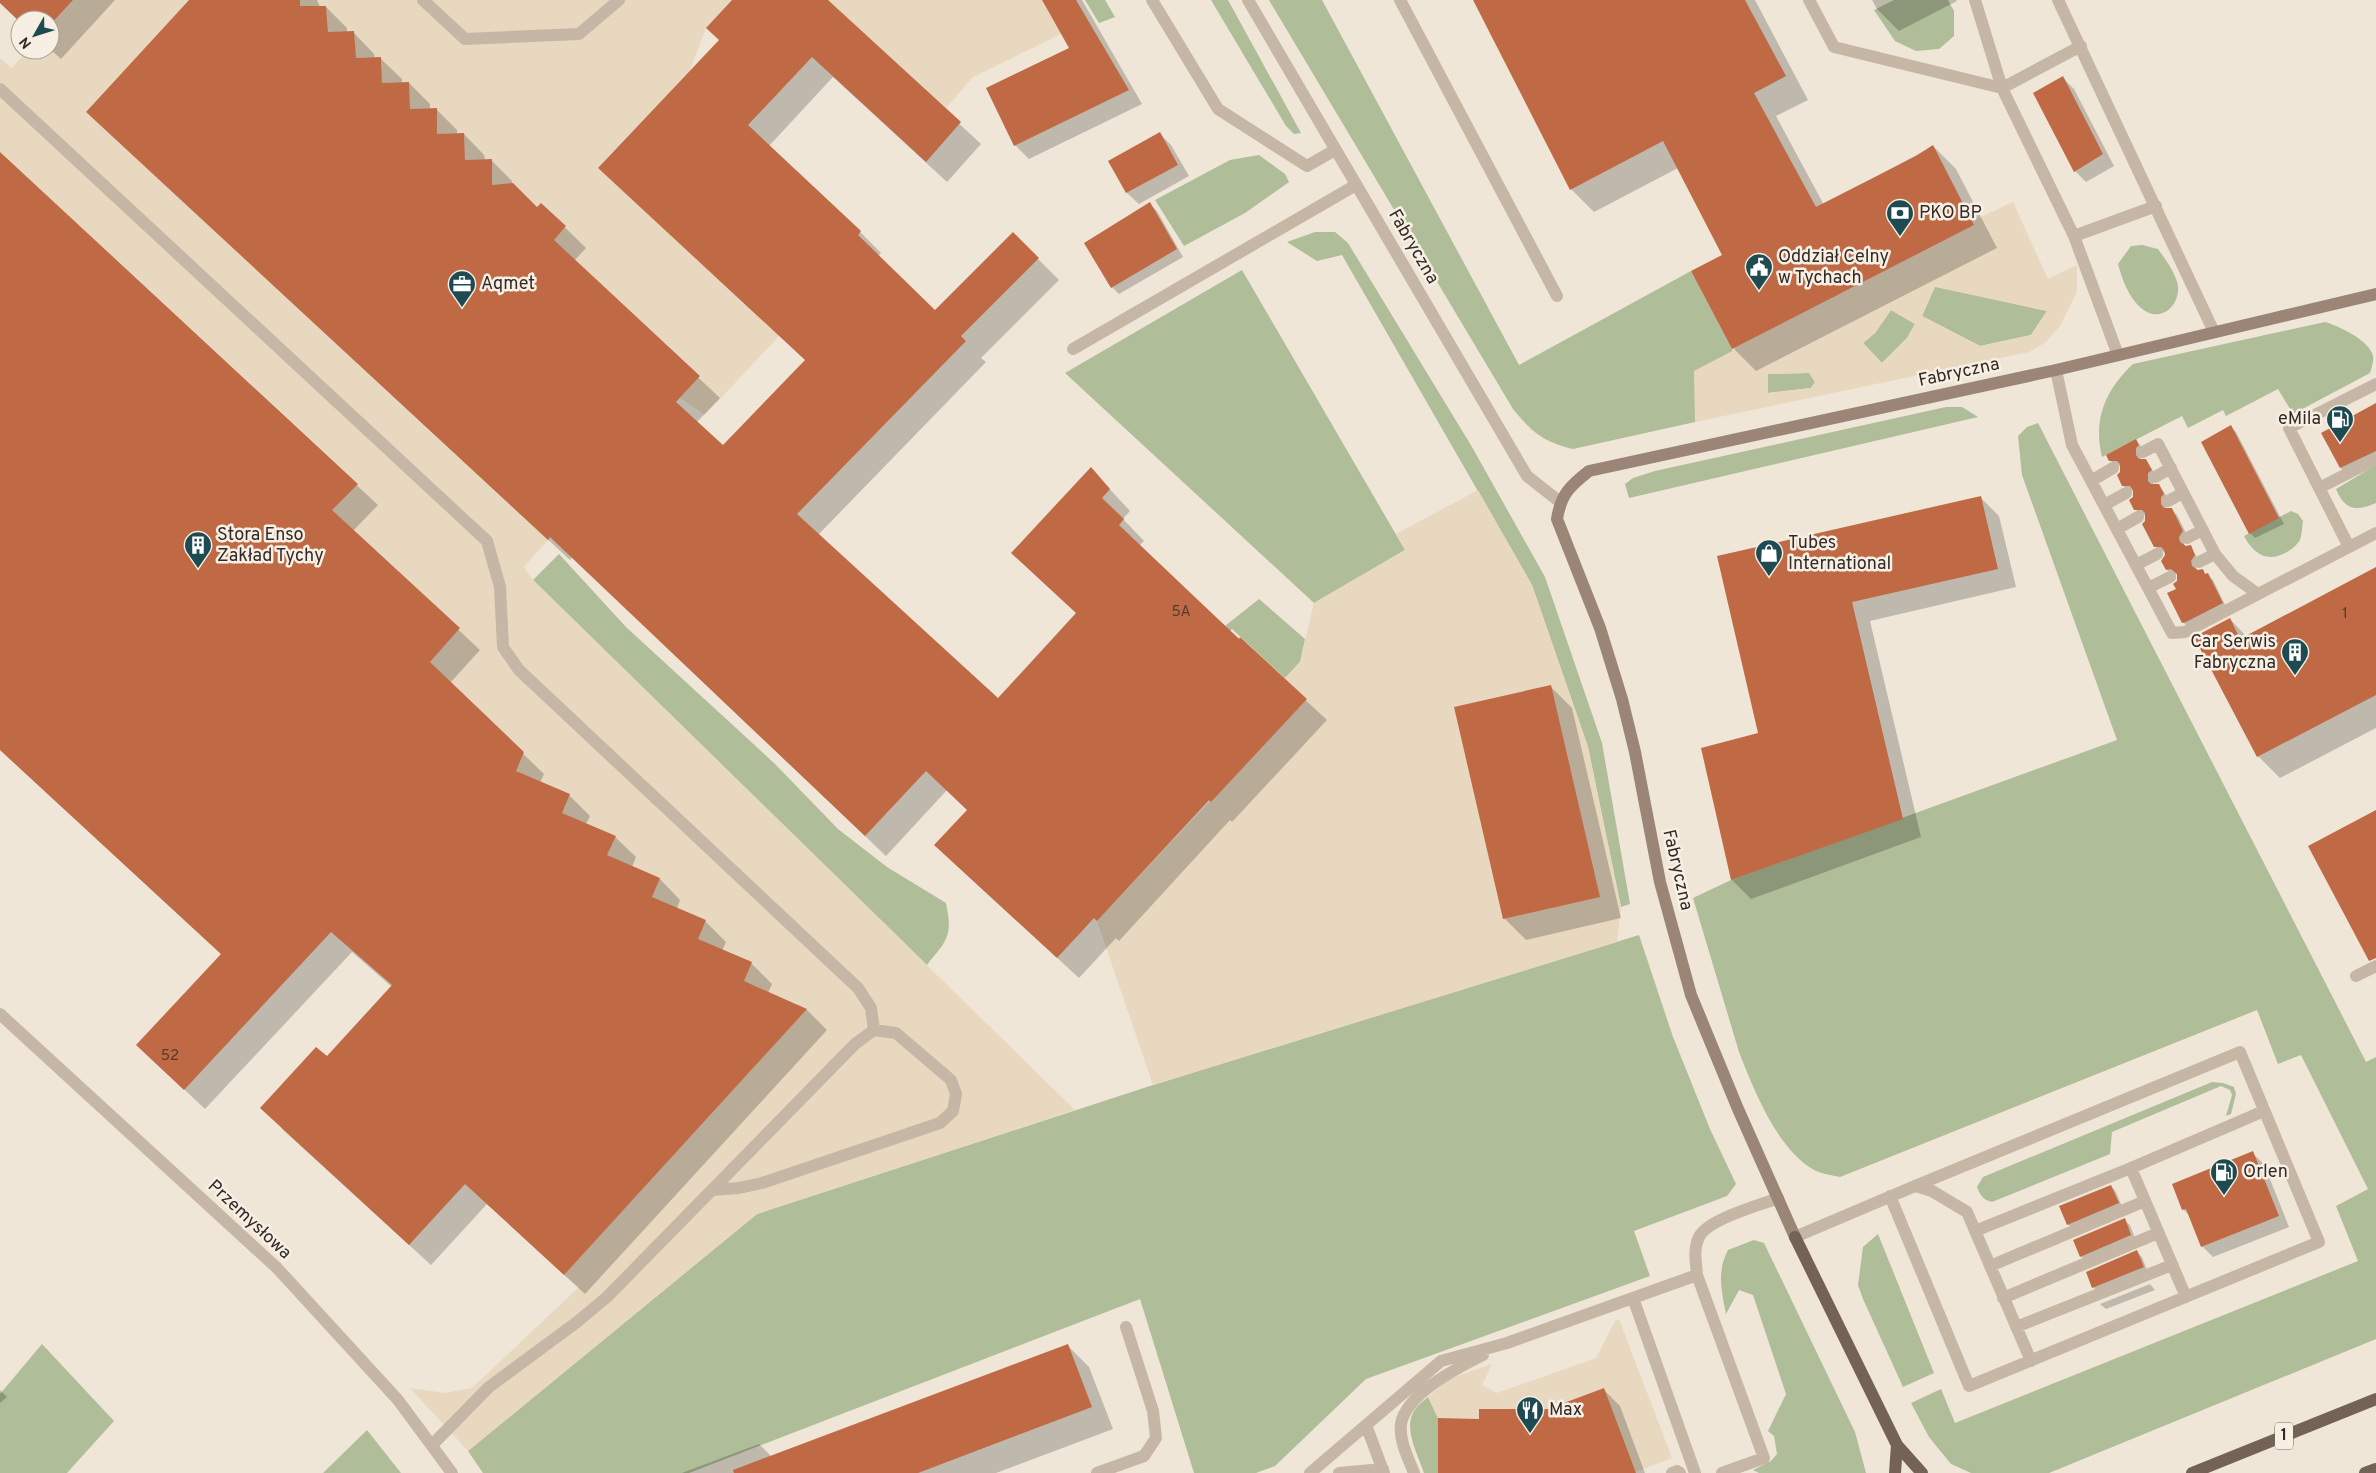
<svg xmlns="http://www.w3.org/2000/svg" width="2376" height="1473" viewBox="0 0 2376 1473" font-family="Overpass,sans-serif">
<style>
.green{fill:#afbd99}
.plaza{fill:#e7d8bf;fill-rule:evenodd}
.shadow{fill:#0003}
.building{fill:#bf6a45}
.lines{fill:none;stroke-linecap:round;stroke-linejoin:round}
.service{stroke:#c6b6a5;stroke-width:12}
.minor{stroke:#c6b6a5;stroke-width:12}
.tertiary{stroke:#c6b6a5;stroke-width:12}
.secondary{stroke:#9a8576;stroke-width:12}
.primary{stroke:#746257;stroke-width:12}
.labels{text-anchor:middle;dominant-baseline:central;stroke-width:5;stroke-linejoin:round;paint-order:stroke}
.number-label{font-size:15px;fill:#553a2e}
.shield{fill:#f7efe3;stroke:#6d655f;stroke-width:1}
.shield-label{font-size:16px;font-weight:bold;fill:#322a26}
.poi-label{font-size:18px;fill:#322a26;stroke:#f7efe3;text-anchor:start}
.street-label{font-size:18px;fill:#322a26;stroke:#f7efe3}
</style>
<rect width="100%" height="100%" fill="#efe6d8"/>
<path class="green" d="M 1085,0 L 1105,0 L 1115,17 L 1099,23 Z
M 1211,0 L 1228,0 L 1301,133 L 1294,134 L 1286,126 Z
M 1269,0 L 1322,0 L 1519,365 L 1691,271 L 1733,351 L 1695,371 L 1695,422 L 1573,449 C 1542,441 1533,433 1513,409 Z
M 1894,0 L 1948,0 L 1954,11 L 1954,36 L 1939,49 L 1916,51 L 1895,41 L 1874,10 Z
M 1259,155 L 1285,174 L 1289,182 L 1245,213 L 1184,246 L 1155,200 L 1230,160 Z
M 1315,232 L 1335,232 L 1348,243 L 1472,447 L 1545,577 L 1602,743 L 1630,904 L 1621,907 L 1588,747 L 1532,585 L 1342,255 L 1317,261 L 1287,242 Z
M 2142,245 L 2158,249 C 2165,259 2176,273 2178,286 C 2180,307 2159,324 2141,308 C 2129,298 2122,279 2118,264 L 2131,246 Z
M 1242,270 L 1405,550 L 1314,603 L 1065,373 Z
M 1935,286 L 2047,311 L 2031,335 L 1980,346 L 1922,316 Z
M 1891,310 L 1915,324 L 1907,338 L 1882,363 L 1863,343 L 1875,333 Z
M 2325,322 C 2339,326 2366,339 2372,353 C 2375,359 2372,366 2370,373 L 2293,414 L 2278,389 L 2226,416 L 2223,410 L 2188,428 L 2182,416 L 2102,457 C 2093,420 2105,390 2133,364 Z
M 1809,373 L 1815,382 L 1811,388 L 1768,393 L 1767,374 Z
M 1946,407 L 1962,407 L 1978,417 L 1629,498 L 1625,484 L 1633,478 L 1655,471 Z
M 2038,423 L 2366,1062 L 2376,1057 L 2376,1339 L 2049,1473 L 1971,1473 L 1951,1464 L 1929,1437 L 1911,1403 L 1941,1389 L 1955,1423 L 2358,1261 L 2336,1206 L 2368,1189 L 2301,1055 L 2278,1064 L 2257,1010 L 1840,1177 C 1832,1175 1822,1174 1814,1170 C 1777,1149 1754,1090 1739,1052 L 1693,898 L 1731,880 L 2117,740 L 2022,475 L 2018,436 L 2027,427 Z
M 2376,465 L 2376,503 C 2355,512 2345,510 2336,489 Z
M 2291,511 L 2298,514 L 2303,521 C 2302,526 2302,535 2300,540 C 2297,545 2290,551 2285,553 C 2266,563 2253,553 2244,536 Z
M 559,554 L 626,627 L 774,763 L 838,829 L 887,867 L 946,903 C 953,937 947,940 927,965 L 533,580 Z
M 1259,599 L 1305,639 L 1300,662 L 1285,678 L 1232,629 L 1230,631 L 1225,626 Z
M 1639,935 L 1673,1037 L 1710,1129 L 1736,1184 L 1727,1196 L 1634,1231 L 1650,1276 L 1366,1379 L 1275,1466 L 1256,1473 L 1194,1473 L 1140,1299 L 689,1473 L 483,1473 L 468,1451 L 757,1214 L 1153,1085 Z
M 2212,1082 L 2223,1083 L 2234,1087 L 2236,1094 L 2231,1114 L 2226,1116 L 2232,1095 L 2230,1090 L 2221,1086 L 2112,1132 L 2110,1154 L 1992,1202 C 1983,1200 1980,1195 1977,1187 L 1983,1177 Z
M 1878,1234 L 1934,1373 L 1903,1387 L 1863,1299 L 1858,1285 L 1863,1247 Z
M 1754,1240 L 1764,1243 L 1855,1432 L 1866,1473 L 1759,1473 L 1753,1470 L 1771,1461 L 1777,1454 L 1774,1436 L 1768,1431 L 1786,1394 L 1753,1295 L 1739,1290 L 1726,1314 C 1721,1290 1717,1271 1728,1250 Z
M 42,1344 L 114,1421 L 67,1473 L 0,1473 L 0,1394 Z
M 1428,1397 L 1438,1418 L 1438,1473 L 1424,1473 C 1418,1455 1403,1429 1414,1411 C 1417,1406 1423,1401 1428,1397 Z
M 367,1430 L 401,1473 L 323,1473 Z"/>
<path class="plaza" d="M 73,0 L 189,0 L 86,112 L 548,540 L 524,567 L 533,580 L 1075,1110 L 757,1214 L 468,1451 L 410,1388 L 445,1393 L 472,1388 L 579,1287 L 564,1275 L 805,1011 L 797,1004 L 744,981 L 698,939 L 706,920 L 652,897 L 660,878 L 607,855 L 616,836 L 562,813 L 570,794 L 516,771 L 524,752 L 430,662 L 460,628 L 332,510 L 358,483 L 0,152 L 0,58 L 12,68 L 28,50 L 50,50 L 50,25 Z
M 300,0 L 732,0 L 706,28 L 690,70 L 598,168 L 780,335 L 705,415 L 680,398 L 700,376 L 554,240 L 566,226 L 541,203 L 537,207 L 513,183 L 492,185 L 492,164 L 486,159 L 465,160 L 464,139 L 459,133 L 437,134 L 437,113 L 431,108 L 410,109 L 409,88 L 403,82 L 382,83 L 382,63 L 377,57 L 356,58 L 328,32 L 327,11 L 321,6 L 300,6 Z
M 828,0 L 1042,0 L 1061,34 L 973,77 L 946,108 Z
M 2013,202 L 2048,279 L 2077,265 L 2077,292 L 2060,326 L 2046,342 L 2029,352 L 1695,422 L 1694,371 L 1736,349 L 1736,347 L 1974,225 L 1972,221 ZM 1935,287 L 2047,311 L 2031,335 L 1980,346 L 1922,316 ZM 1891,310 L 1915,324 L 1907,338 L 1882,363 L 1863,343 L 1875,333 ZM 1809,373 L 1815,382 L 1811,388 L 1768,393 L 1768,374 Z
M 1478,490 L 1532,585 L 1588,747 L 1621,907 L 1617,942 L 1153,1085 L 1097,921 L 1307,699 L 1285,678 L 1300,662 L 1314,603 L 1405,550 L 1396,534 Z
M 1619,1319 L 1672,1458 L 1635,1472 L 1604,1388 L 1548,1409 L 1479,1409 L 1479,1419 L 1438,1418 L 1428,1397 L 1449,1379 L 1492,1364 L 1482,1385 L 1497,1393 L 1596,1358 L 1615,1321 Z"/>
<path class="shadow" d="M 0,0 L 115,0 L 61,59 L 50,49 L 50,20 L 20,22 L 0,3 Z
M 191,0 L 317,0 L 320,7 L 326,7 L 347,28 L 347,33 L 354,33 L 374,54 L 375,59 L 381,59 L 402,79 L 402,84 L 409,83 L 430,104 L 430,109 L 436,109 L 457,130 L 457,134 L 464,134 L 484,155 L 485,160 L 491,160 L 512,181 L 512,185 L 537,209 L 541,204 L 586,248 L 574,261 L 720,398 L 696,423 L 723,447 L 806,361 L 720,40 L 733,0 L 826,0 L 981,144 L 947,182 L 833,77 L 769,146 L 860,232 L 881,253 L 878,256 L 935,311 L 1013,234 L 1059,280 L 981,358 L 986,362 L 818,535 L 998,700 L 1078,614 L 1091,469 L 1130,511 L 1123,519 L 1144,541 L 1139,546 L 1327,720 L 1232,822 L 1230,820 L 1119,941 L 1116,938 L 1079,978 L 957,865 L 968,810 L 947,790 L 886,856 L 572,557 L 570,560 L 108,132 Z
M 1043,0 L 1082,0 L 1142,104 L 1029,159 L 1015,145 L 1071,48 Z
M 1474,0 L 1755,0 L 1808,100 L 1776,116 L 1824,205 L 1933,146 L 1956,169 L 1997,248 L 1756,371 L 1733,348 L 1724,255 L 1678,168 L 1594,212 L 1571,189 Z
M 1872,0 L 1956,0 L 1957,1 L 1899,31 L 1877,9 Z
M 2063,78 L 2074,89 L 2114,166 L 2086,182 L 2075,171 Z
M 1160,134 L 1171,145 L 1189,176 L 1139,204 L 1127,193 L 1110,162 Z
M 0,154 L 378,505 L 353,531 L 480,650 L 450,683 L 544,774 L 540,783 L 569,795 L 590,816 L 586,824 L 615,837 L 636,857 L 632,867 L 660,879 L 680,900 L 677,908 L 705,921 L 726,942 L 722,951 L 751,963 L 772,984 L 768,993 L 807,1010 L 827,1030 L 585,1294 L 487,1204 L 431,1265 L 282,1129 L 327,1058 L 392,987 L 352,952 L 205,1109 L 137,1045 L 222,955 L 0,750 Z
M 1149,204 L 1157,211 L 1183,257 L 1119,294 L 1112,287 Z
M 2376,404 L 2376,458 L 2346,473 L 2341,468 Z
M 2231,427 L 2236,432 L 2284,524 L 2255,538 L 2250,533 Z
M 2136,441 L 2141,446 L 2141,460 L 2146,461 L 2156,475 L 2153,479 L 2153,485 L 2159,485 L 2169,500 L 2166,503 L 2166,509 L 2171,510 L 2177,515 L 2188,537 L 2184,543 L 2184,546 L 2190,547 L 2200,561 L 2196,567 L 2196,570 L 2202,571 L 2213,580 L 2227,609 L 2188,627 L 2183,622 L 2177,590 L 2177,574 L 2172,575 L 2167,569 L 2166,552 L 2160,551 L 2155,546 L 2146,515 L 2141,515 L 2135,509 L 2135,491 L 2129,491 L 2123,485 L 2121,466 L 2116,466 L 2110,460 Z
M 1980,497 L 1999,516 L 2016,587 L 1870,621 L 1921,837 L 1751,899 L 1732,880 L 1702,749 L 1760,734 L 1719,557 Z
M 2376,569 L 2376,728 L 2280,778 L 2258,756 L 2230,619 L 2246,636 Z
M 1550,686 L 1572,708 L 1621,918 L 1526,940 L 1504,918 Z
M 2252,1153 L 2264,1164 L 2289,1227 L 2213,1257 L 2202,1246 L 2190,1216 L 2183,1209 Z
M 2111,1186 L 2116,1192 L 2123,1209 L 2073,1230 L 2068,1224 Z
M 2124,1220 L 2130,1225 L 2136,1241 L 2086,1262 L 2081,1256 Z
M 2137,1252 L 2142,1257 L 2148,1273 L 2099,1293 L 2093,1287 Z
M 2150,1284 L 2155,1290 L 2106,1309 L 2100,1304 Z
M 1067,1345 L 1089,1367 L 1113,1429 L 996,1473 L 682,1473 L 759,1444 L 772,1457 Z
M 1603,1389 L 1620,1406 L 1645,1473 L 1440,1473 L 1480,1420 L 1548,1411 Z
M 0,1390 L 7,1397 L 0,1403 Z"/>
<path class="building" d="M 0,0 L 73,0 L 50,25 L 50,20 L 20,22 L 0,3 Z
M 189,0 L 300,0 L 300,6 L 326,6 L 328,32 L 354,31 L 356,58 L 381,57 L 382,83 L 409,82 L 410,109 L 437,108 L 437,134 L 464,133 L 465,160 L 492,159 L 492,185 L 513,183 L 537,207 L 541,203 L 566,226 L 554,240 L 700,376 L 676,402 L 723,445 L 805,360 L 598,168 L 719,40 L 706,28 L 732,0 L 828,0 L 961,122 L 926,162 L 812,57 L 748,125 L 861,231 L 858,235 L 935,310 L 1013,232 L 1039,258 L 961,336 L 966,341 L 797,514 L 998,698 L 1076,613 L 1011,553 L 1091,467 L 1110,489 L 1102,498 L 1124,519 L 1119,525 L 1239,639 L 1240,637 L 1307,699 L 1211,802 L 1209,800 L 1097,921 L 1094,918 L 1057,958 L 934,845 L 967,810 L 926,771 L 865,836 L 550,537 L 548,540 L 86,112 Z
M 1042,0 L 1076,0 L 1129,90 L 1014,146 L 986,88 L 1069,48 Z
M 1473,0 L 1745,0 L 1786,76 L 1754,93 L 1816,207 L 1916,156 L 1933,145 L 1974,225 L 1732,349 L 1691,271 L 1722,255 L 1663,141 L 1570,190 Z
M 2063,76 L 2103,154 L 2074,172 L 2033,93 Z
M 1160,132 L 1178,165 L 1126,193 L 1108,161 Z
M 0,152 L 358,484 L 332,510 L 460,628 L 430,662 L 524,752 L 516,771 L 570,794 L 562,813 L 616,836 L 607,855 L 660,878 L 652,897 L 706,920 L 698,939 L 752,962 L 744,981 L 807,1009 L 564,1275 L 465,1184 L 409,1245 L 260,1108 L 316,1047 L 327,1056 L 392,985 L 331,932 L 184,1090 L 136,1045 L 221,954 L 0,750 Z
M 1150,202 L 1177,249 L 1111,288 L 1084,243 Z
M 2376,403 L 2376,451 L 2340,468 L 2321,433 Z
M 2231,425 L 2279,518 L 2249,534 L 2201,442 Z
M 2136,439 L 2139,445 L 2136,448 L 2136,455 L 2139,459 L 2146,459 L 2152,470 L 2148,473 L 2148,481 L 2151,484 L 2159,484 L 2164,494 L 2161,497 L 2161,504 L 2164,508 L 2172,508 L 2183,531 L 2179,537 L 2180,542 L 2186,546 L 2191,545 L 2195,555 L 2191,561 L 2192,566 L 2198,570 L 2203,569 L 2205,574 L 2208,573 L 2223,603 L 2186,622 L 2182,623 L 2167,593 L 2176,589 L 2173,584 L 2177,581 L 2177,574 L 2171,569 L 2166,570 L 2161,561 L 2165,555 L 2164,550 L 2161,547 L 2154,547 L 2142,524 L 2145,521 L 2145,513 L 2142,510 L 2134,510 L 2129,500 L 2133,497 L 2133,490 L 2130,486 L 2122,486 L 2117,475 L 2120,472 L 2120,464 L 2117,461 L 2109,461 L 2106,455 Z
M 1981,496 L 1998,569 L 1852,602 L 1903,819 L 1731,880 L 1701,748 L 1758,733 L 1717,556 Z
M 2376,567 L 2376,695 L 2257,757 L 2194,637 L 2230,618 L 2240,639 Z
M 1551,685 L 1600,897 L 1503,919 L 1454,707 Z
M 2376,810 L 2376,958 L 2369,961 L 2308,846 Z
M 2253,1151 L 2279,1216 L 2201,1247 L 2186,1209 L 2182,1210 L 2172,1184 Z
M 2111,1185 L 2119,1203 L 2067,1225 L 2059,1206 Z
M 2125,1218 L 2131,1235 L 2080,1257 L 2073,1240 Z
M 2137,1250 L 2144,1267 L 2092,1288 L 2086,1272 Z
M 1068,1344 L 1092,1407 L 918,1473 L 734,1473 L 733,1470 Z
M 1604,1388 L 1636,1473 L 1438,1473 L 1438,1418 L 1479,1419 L 1479,1409 L 1548,1409 Z"/>
<g class="lines">
<path class="service" d="M 423,0 L 465,39 L 579,34 L 619,0
M 1152,0 L 1218,109 L 1307,166 L 1335,150
M 1400,0 L 1557,296
M 1809,0 L 1834,47 L 2002,88 L 2081,46
M 1975,0 L 2002,88 L 2074,236 L 2118,355
M 2058,0 L 2214,332
M 0,89 L 487,541 L 500,587 L 503,647 L 519,670 L 858,988 L 871,1008 L 874,1030
M 2074,236 L 2156,206
M 1073,349 L 1356,185
M 2056,370 L 2072,445 L 2172,633 L 2185,632 L 2376,533
M 2143,452 L 2158,444 L 2215,554 L 2233,576 L 2258,594
M 2155,477 L 2171,468
M 2091,481 L 2113,468
M 2319,488 L 2376,459
M 2168,501 L 2183,493
M 2104,505 L 2126,493
M 2117,529 L 2138,517
M 2187,538 L 2203,530
M 2349,547 L 2289,428 L 2376,384
M 2199,562 L 2215,554
M 2136,565 L 2157,554
M 2148,588 L 2170,577
M 2356,976 L 2376,966
M 1915,1186 L 1932,1191 L 1967,1212 L 2031,1361
M 1975,1231 L 2131,1168
M 1795,1237 L 1915,1186 L 2240,1052 L 2319,1242 L 1969,1386 L 1890,1196
M 1990,1266 L 2145,1201
M 1697,1275 C 1696,1262 1693,1249 1699,1237 C 1708,1219 1758,1206 1778,1198
M 2186,1297 L 2131,1168 L 2264,1111
M 1633,1298 L 1695,1473
M 2003,1298 L 2158,1233
M 2016,1327 L 2172,1265
M 1366,1425 L 1384,1473
M 432,1445 L 489,1387 L 577,1322 L 607,1297 L 855,1044 L 874,1030 L 896,1033 L 951,1080 L 956,1094 L 953,1111 L 940,1123 L 762,1183 L 739,1188 L 712,1190
M 1097,1473 L 1144,1456 L 1156,1438 L 1153,1411 L 1126,1327
M 1310,1473 L 1441,1361 L 1507,1343 L 1697,1275 L 1764,1458 L 1722,1473
M 1339,1473 L 1383,1469
M 1414,1473 C 1408,1457 1399,1441 1401,1424 C 1406,1394 1457,1368 1483,1355
M 1672,1473 L 1677,1471 L 1680,1473"/>
<path class="minor" d="M 1248,0 L 1527,476 L 1560,502"/>
<path class="tertiary" d="M 0,1014 L 277,1268 L 398,1400 L 452,1473"/>
<path class="secondary" d="M 1795,1237 L 1738,1109 L 1691,995 L 1660,882 L 1635,752 L 1622,699 L 1600,628 L 1557,519 C 1561,494 1570,486 1589,471 L 2056,370 L 2376,294"/>
<path class="primary" d="M 1795,1237 L 1897,1445 L 1922,1473
M 1895,1473 L 1897,1445
M 2192,1473 L 2376,1399
M 2365,1473 L 2376,1469"/>
</g>
<defs>
<g id="bank-pin" transform="scale(1.4375)"><path d="M0 17L-7.5 6A9.5 9.5 0 1 1 7.5 6Z" fill="#1e4b51" stroke="#f7efe3"/><path d="M-6-4H6V4H-6ZM0-2.3a2.3 2.3 0 1 0 0 4.6a2.3 2.3 0 1 0 0-4.6Z" fill="#fff"/></g>
<g id="civic-pin" transform="scale(1.4375)"><path d="M0 17L-7.5 6A9.5 9.5 0 1 1 7.5 6Z" fill="#1e4b51" stroke="#f7efe3"/><path d="M-.6-6.5H3V-4.5H.6V-3L4-1V1h2V6H-6V1h2V-1L-.6-3ZM-1.2 2.5V6h2.4V2.5Z" fill="#fff"/></g>
<g id="office-pin" transform="scale(1.4375)"><path d="M0 17L-7.5 6A9.5 9.5 0 1 1 7.5 6Z" fill="#1e4b51" stroke="#f7efe3"/><path d="M-6-3h4V-5.5h4V-3h4V5H-6ZM-1-4.5V-3h2v-1.5ZM-6 0V1H6V0Z" fill="#fff"/></g>
<g id="fuel-pin" transform="scale(1.4375)"><path d="M0 17L-7.5 6A9.5 9.5 0 1 1 7.5 6Z" fill="#1e4b51" stroke="#f7efe3"/><path d="M-5.5-6h7V0h2V4h1.3V-2.5L3-4.5l.8-.8L6-3V5H2.5V1h-1V6h-7ZM-4.2-4.7v3.2H.2V-4.7Z" fill="#fff"/></g>
<g id="building-pin" transform="scale(1.4375)"><path d="M0 17L-7.5 6A9.5 9.5 0 1 1 7.5 6Z" fill="#1e4b51" stroke="#f7efe3"/><path d="M-4-6H4V6H1V3H-1V6H-4ZM-2.5-4.3h1.7v1.8h-1.7ZM.8-4.3h1.7v1.8H.8ZM-2.5-1h1.7V.8h-1.7ZM.8-1h1.7V.8H.8Z" fill="#fff"/></g>
<g id="shop-pin" transform="scale(1.4375)"><path d="M0 17L-7.5 6A9.5 9.5 0 1 1 7.5 6Z" fill="#1e4b51" stroke="#f7efe3"/><path d="M-5-2.5h2.3a2.7 3.5 0 0 1 5.4 0H5L5.5 6h-11ZM-1.5-2.5h3a1.5 2.3 0 0 0-3 0Z" fill="#fff"/></g>
<g id="restaurant-pin" transform="scale(1.4375)"><path d="M0 17L-7.5 6A9.5 9.5 0 1 1 7.5 6Z" fill="#1e4b51" stroke="#f7efe3"/><path d="M-5-6h1v4h1v-4h1v4h1v-4h1v5L-1.5 .5V6h-2V.5L-5-1ZM5-6V6H3V1.5H1.5Q1.5-4 5-6Z" fill="#fff"/></g>
</defs>
<g fill-rule="evenodd">
<use href="#bank-pin" x="1900" y="213"/>
<use href="#civic-pin" x="1759" y="267"/>
<use href="#office-pin" x="462" y="284"/>
<use href="#fuel-pin" x="2340" y="419"/>
<use href="#building-pin" x="198" y="545"/>
<use href="#shop-pin" x="1769" y="553"/>
<use href="#building-pin" x="2295" y="652"/>
<use href="#fuel-pin" x="2224" y="1172"/>
<use href="#restaurant-pin" x="1530" y="1410"/>
</g>
<g class="labels">
<g class="number-label">
<text x="1181" y="612">5A</text>
<text x="2345" y="614">1</text>
<text x="170" y="1056">52</text>
</g>
<rect class="shield" x="2275" y="1422.5" width="18" height="27" rx="4"/>
<g class="shield-label">
<text x="2284" y="1436">1</text>
</g>
<g class="poi-label">
<text x="1919" y="213">PKO BP</text>
<text x="1778" y="257">Oddział Celny<tspan x="1778" dy="21">w Tychach</tspan></text>
<text x="481" y="284">Aqmet</text>
<text x="2321" y="419" text-anchor="end">eMila</text>
<text x="217" y="535">Stora Enso<tspan x="217" dy="21">Zakład Tychy</tspan></text>
<text x="1788" y="543">Tubes<tspan x="1788" dy="21">International</tspan></text>
<text x="2276" y="642" text-anchor="end">Car Serwis<tspan x="2276" dy="21">Fabryczna</tspan></text>
<text x="2243" y="1172">Orlen</text>
<text x="1549" y="1410">Max</text>
</g>
<g class="street-label">
<text transform="translate(1413 247) rotate(60)">Fabryczna</text>
<text transform="translate(1959 373) rotate(-12)">Fabryczna</text>
<text transform="translate(1677 870) rotate(77)">Fabryczna</text>
<text transform="translate(249 1220) rotate(43)">Przemysłowa</text>
</g>
</g>
<g transform="translate(35 35) rotate(231)"><circle r="24" fill="#f7efe3" stroke="#a8a097"/>
<path d="M0-4L9 19L0 12L-9 19Z" fill="#1e4b51"/>
<text y="-8" font-size="14" font-weight="bold" text-anchor="middle" fill="#322a26">N</text>
</g>
</svg>
